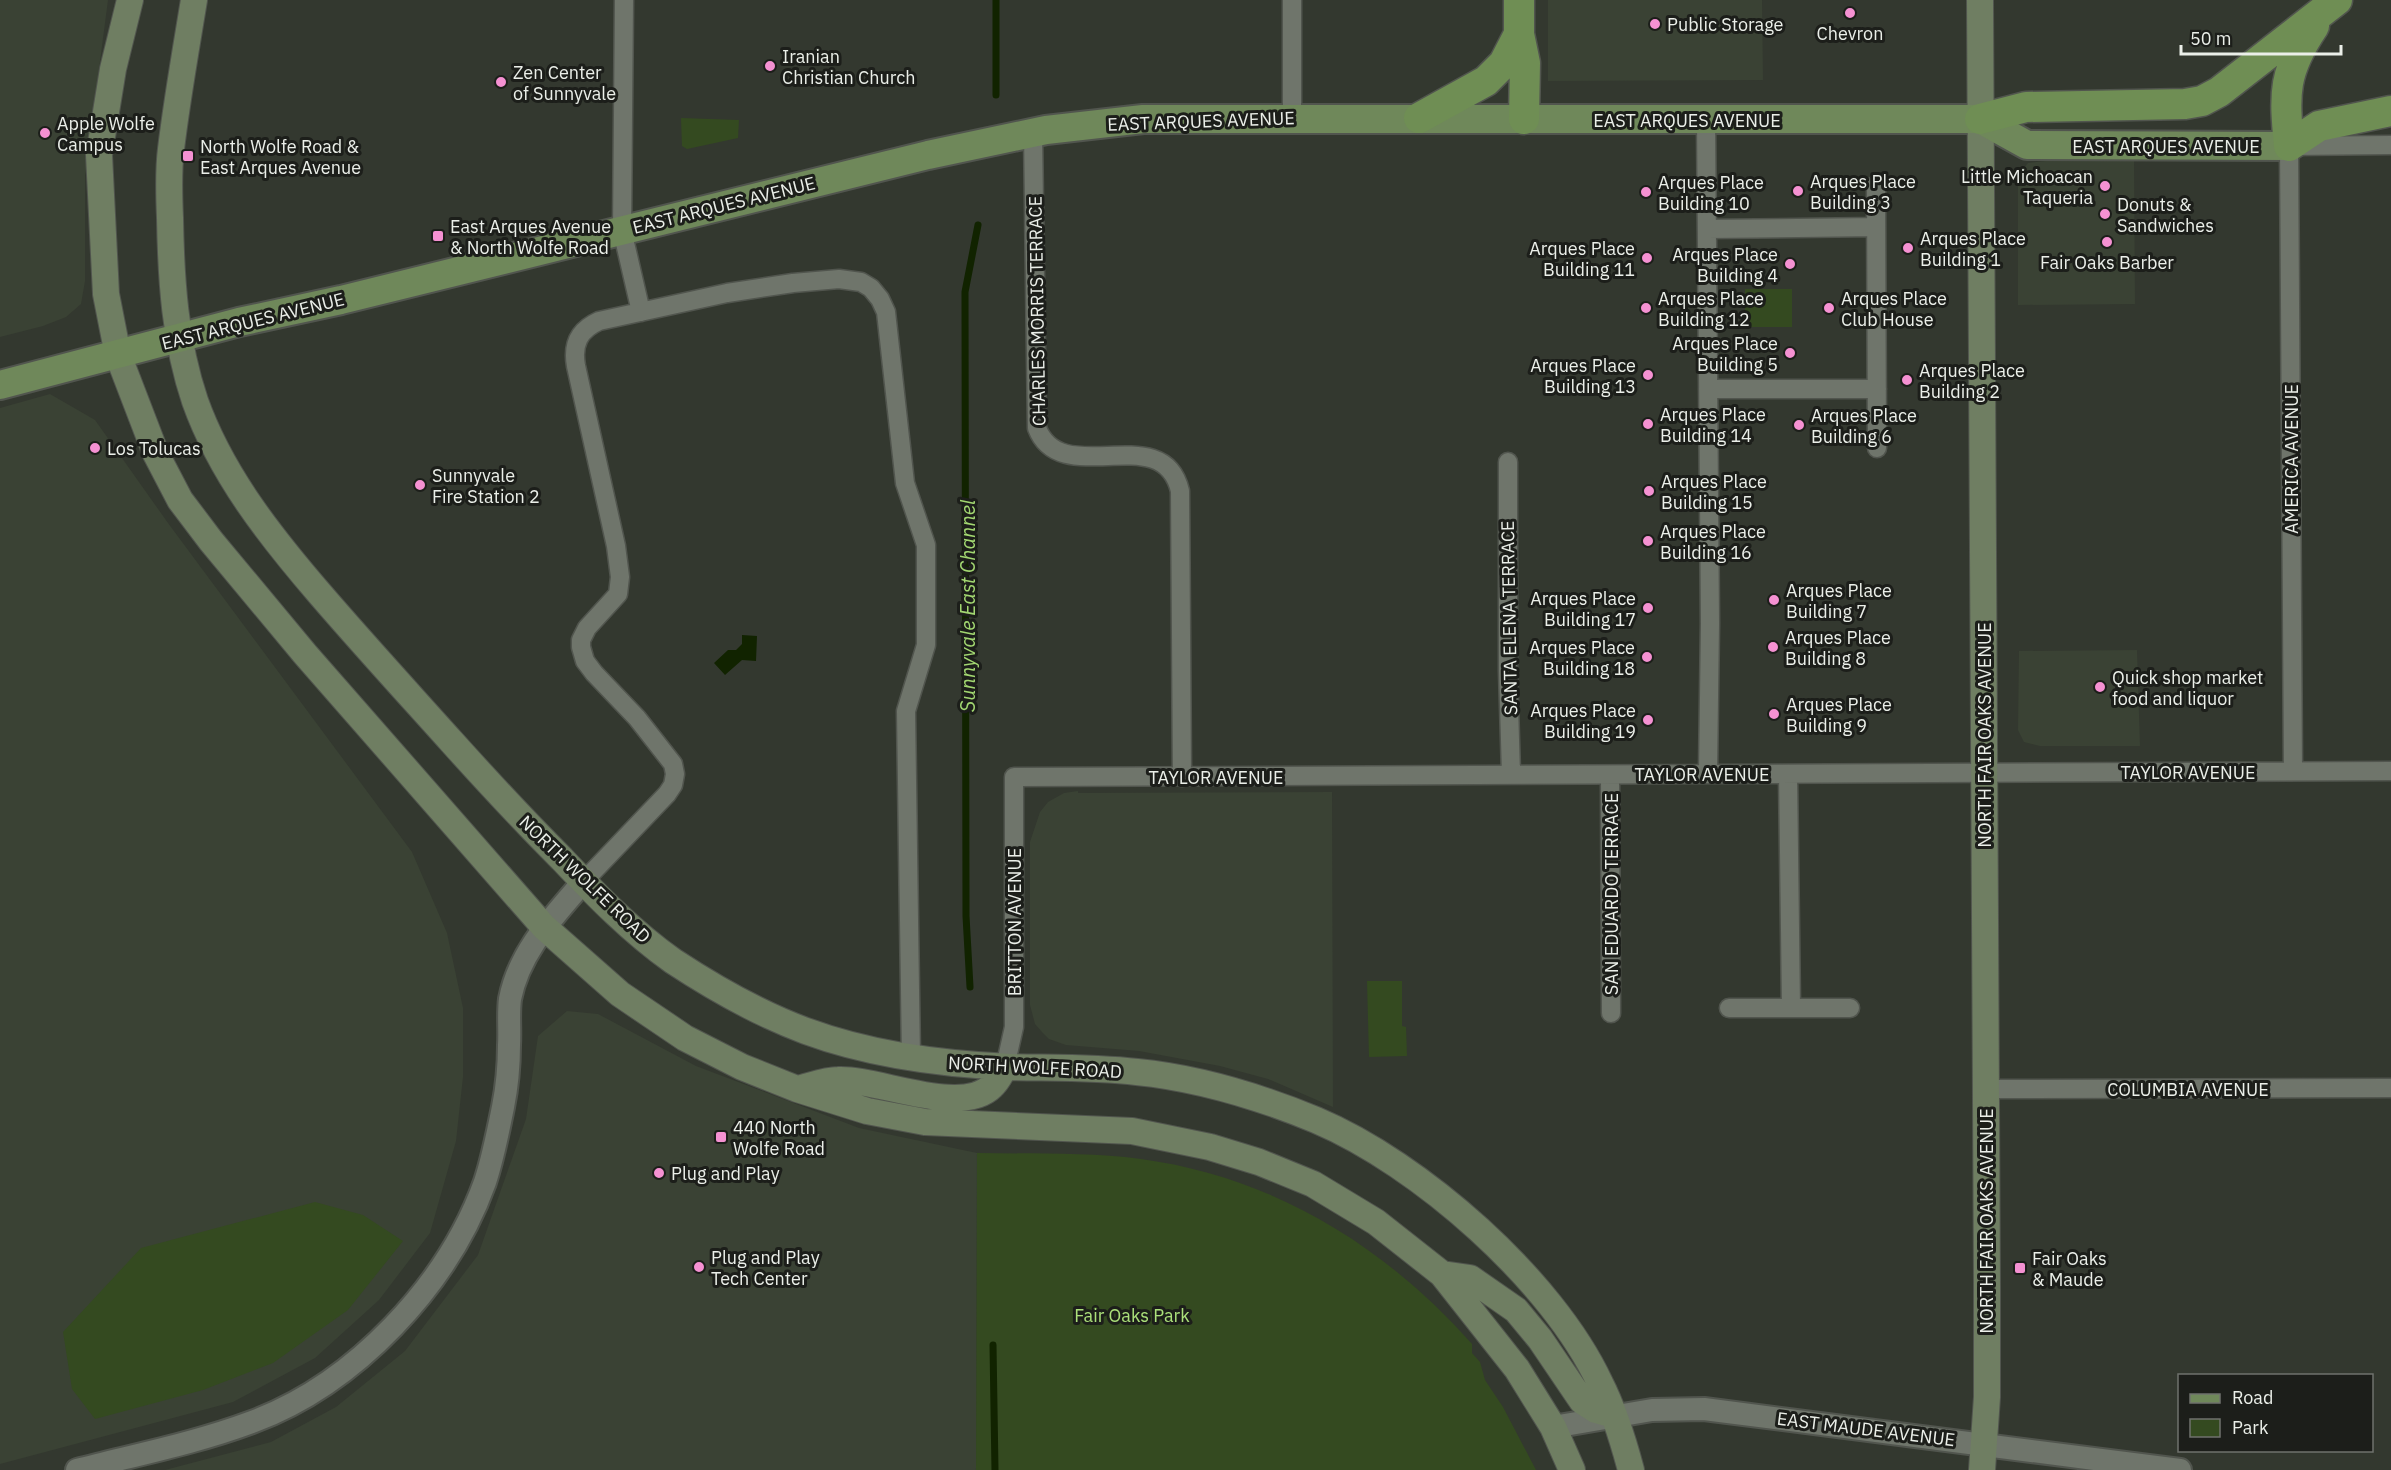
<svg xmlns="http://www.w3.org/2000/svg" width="2391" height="1470" viewBox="0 0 2391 1470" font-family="'IBM Plex Sans',sans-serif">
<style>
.built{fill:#3a4234}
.green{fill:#344a20}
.water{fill:#112300}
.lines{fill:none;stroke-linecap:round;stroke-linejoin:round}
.stream{stroke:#112300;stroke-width:7}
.minor-casing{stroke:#51554e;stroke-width:21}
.tertiary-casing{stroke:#51554e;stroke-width:26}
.secondary-casing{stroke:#51554e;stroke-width:28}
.primary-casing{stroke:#51554e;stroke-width:32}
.trunk-casing{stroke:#51554e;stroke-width:33}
.minor{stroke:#6f756b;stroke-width:18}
.tertiary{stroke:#6f756b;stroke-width:22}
.secondary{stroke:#6f7e62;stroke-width:26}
.primary{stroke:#6f885a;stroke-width:28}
.trunk{stroke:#6f8e54;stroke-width:30}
.poi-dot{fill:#f591d2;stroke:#1c1e1a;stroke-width:2}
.labels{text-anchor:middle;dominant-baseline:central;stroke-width:6;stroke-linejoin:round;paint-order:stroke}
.poi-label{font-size:18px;fill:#ebefe9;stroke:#1c1e1a;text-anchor:start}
.street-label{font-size:18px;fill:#ebefe9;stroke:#1c1e1a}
.park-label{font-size:18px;fill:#abe07a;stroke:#1c1e1a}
.water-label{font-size:20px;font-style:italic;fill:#a2d771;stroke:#1c1e1a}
</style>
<rect width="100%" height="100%" fill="#33382f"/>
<path class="built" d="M 0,0 L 108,0 L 85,176 L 85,281 L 81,304 L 66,317 L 43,326 L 0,337 Z
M 1548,0 L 1762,0 L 1763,80 L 1548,81 Z
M 2046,161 L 2134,161 L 2135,304 L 2018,305 L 2018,175 L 2028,163 Z
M 50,394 L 95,420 L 168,523 L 412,852 L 447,933 L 463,1008 L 463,1077 L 456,1141 L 430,1233 L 379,1300 L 315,1358 L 233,1402 L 0,1464 L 0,408 Z
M 2137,650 L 2140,746 L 2040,746 L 2024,742 L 2018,730 L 2019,651 Z
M 1078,791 L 1078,793 L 1332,792 L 1333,1107 L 1268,1079 L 1220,1066 L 1139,1051 L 1066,1045 L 1049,1039 L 1042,1032 L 1035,1024 L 1030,1005 L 1030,842 L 1040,812 L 1048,802 L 1064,793 Z
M 567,1011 L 598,1014 L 696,1066 L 859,1128 L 977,1153 L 976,1470 L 165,1470 L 271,1442 L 336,1407 L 405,1351 L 478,1255 L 526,1119 L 538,1036 Z"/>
<path class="green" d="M 681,118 L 739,120 L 738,138 L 687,149 L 682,146 Z
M 1745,289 L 1792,289 L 1792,327 L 1745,327 Z
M 1367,981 L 1402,981 L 1402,1026 L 1406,1027 L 1407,1056 L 1369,1057 Z
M 977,1153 C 1031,1154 1086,1152 1141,1159 C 1273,1177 1384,1245 1472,1344 L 1472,1353 L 1480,1362 L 1485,1380 L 1503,1407 L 1536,1470 L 976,1470 Z
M 315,1202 L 363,1215 L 403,1241 L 348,1310 L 273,1363 L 203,1390 L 95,1419 L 72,1389 L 63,1332 L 141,1248 Z"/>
<path class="water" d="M 742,635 L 757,636 L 756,661 L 742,660 L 725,675 L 714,663 L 728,650 L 736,650 L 742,644 Z"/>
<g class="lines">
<path class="stream" d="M 996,95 L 996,0
M 970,987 L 966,916 L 965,292 L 978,225
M 993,1345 L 995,1470"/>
<g class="minor-casing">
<path id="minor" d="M 624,0 L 622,230 L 641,312
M 1292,118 L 1292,0
M 1706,120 L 1710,623 L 1708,773
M 1033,132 L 1037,428 C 1061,491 1163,418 1180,491 L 1182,777
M 1876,185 L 1877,448
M 1707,229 L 1876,227
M 1708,389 L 1877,389
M 1508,462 L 1508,671 L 1511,774
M 2293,771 L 2289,146 L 2391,145
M 1788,774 L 1791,1008
M 1610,775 L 1611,1013
M 583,882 L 667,794 L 673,785 L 675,774 L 673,764 L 637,718 L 594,673 L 585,661 L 581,647 L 581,640 L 587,628 L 618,594 L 620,577 L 616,546 L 576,366 C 572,344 579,330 599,321 L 727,293 L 793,283 L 839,279 L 861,282 L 871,288 L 880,299 L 886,312 L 905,483 L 926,545 L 926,645 L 906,711 L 911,1059
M 1729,1008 L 1850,1008
M 1005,1067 L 1014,1027 L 1014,777 L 2391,771
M 1985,1089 L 2391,1088"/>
</g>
<g class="tertiary-casing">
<path id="tertiary" d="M 1553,1427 L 1652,1410 L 1704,1409 L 2180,1470
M 77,1470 C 135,1455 196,1443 252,1422 C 355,1384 448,1285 485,1182 C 493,1158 498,1132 503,1107 C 507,1087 509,1065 509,1045 C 510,1030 508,1014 510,999 C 519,952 553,917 583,882"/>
</g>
<g class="secondary-casing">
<path id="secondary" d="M 130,0 L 113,69 L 99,155 L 106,294 L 118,355 L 156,454 L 180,500 L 211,541 L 305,654 L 544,927 L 620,994 L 685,1038 L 742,1067 L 797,1089 L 867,1111 L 925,1122 L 1132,1131 L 1210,1147 L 1259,1162 L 1313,1184 L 1376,1222 L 1442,1274 L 1517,1369 L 1553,1427 L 1572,1470
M 194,0 C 186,49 177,99 171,149 C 168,172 169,195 170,218 C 171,280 175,342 195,401 C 221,474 270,536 320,594 C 363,644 407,692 451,741 C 487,781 524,821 562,859 C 596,895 632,932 673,961 C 714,988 760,1014 806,1031 C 871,1055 940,1064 1010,1067 C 1052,1068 1095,1067 1137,1072 C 1198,1078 1260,1097 1316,1120 C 1420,1164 1552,1280 1600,1383 C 1614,1410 1623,1440 1631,1470
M 1980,0 L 1987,1286 L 1987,1397 L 1982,1470
M 797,1089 C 810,1086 825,1080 838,1080 C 877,1078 961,1117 992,1086 C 998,1081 1001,1073 1005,1067
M 1442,1274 L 1470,1278 L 1516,1310 L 1540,1339 L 1582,1401 L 1596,1410 L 1614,1415"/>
</g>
<g class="primary-casing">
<path id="primary" d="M 0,385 L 239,322 L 341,300 L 928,155 L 1046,130 L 1143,119 L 1980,119 L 2027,145 L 2289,146"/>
</g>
<g class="trunk-casing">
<path id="trunk" d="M 1519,0 L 1519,34 L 1525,63 L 1524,119
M 2314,26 C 2283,72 2284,93 2289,146 L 2319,126 L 2391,111
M 1419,118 L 1486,81 L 1504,63 L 1519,34
M 1980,119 L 2026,107 L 2185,104 L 2202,101 L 2219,92 L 2337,0"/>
</g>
<use href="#minor" class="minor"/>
<use href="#tertiary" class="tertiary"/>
<use href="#secondary" class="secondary"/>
<use href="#primary" class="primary"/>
<use href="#trunk" class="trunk"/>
</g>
<g class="poi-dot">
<circle cx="1850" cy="13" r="6"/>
<circle cx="1655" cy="24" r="6"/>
<circle cx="770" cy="66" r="6"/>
<circle cx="501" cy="82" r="6"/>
<circle cx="45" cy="133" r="6"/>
<rect x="182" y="150" width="12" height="12" rx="3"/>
<circle cx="2105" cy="186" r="6"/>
<circle cx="1798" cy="191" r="6"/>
<circle cx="1646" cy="192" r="6"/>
<circle cx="2105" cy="214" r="6"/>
<rect x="432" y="230" width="12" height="12" rx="3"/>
<circle cx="2107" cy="242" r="6"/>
<circle cx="1908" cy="248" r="6"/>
<circle cx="1647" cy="258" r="6"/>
<circle cx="1790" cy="264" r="6"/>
<circle cx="1646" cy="308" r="6"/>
<circle cx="1829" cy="308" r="6"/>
<circle cx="1790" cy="353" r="6"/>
<circle cx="1648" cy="375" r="6"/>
<circle cx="1907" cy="380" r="6"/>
<circle cx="1648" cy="424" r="6"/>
<circle cx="1799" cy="425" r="6"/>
<circle cx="95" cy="448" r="6"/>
<circle cx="420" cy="485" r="6"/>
<circle cx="1649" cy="491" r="6"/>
<circle cx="1648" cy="541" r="6"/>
<circle cx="1774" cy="600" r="6"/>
<circle cx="1648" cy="608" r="6"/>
<circle cx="1773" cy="647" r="6"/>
<circle cx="1647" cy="657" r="6"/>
<circle cx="2100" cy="687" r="6"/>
<circle cx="1774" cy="714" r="6"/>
<circle cx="1648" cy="720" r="6"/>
<rect x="715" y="1131" width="12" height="12" rx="3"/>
<circle cx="659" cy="1173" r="6"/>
<circle cx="699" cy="1267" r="6"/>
<rect x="2014" y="1262" width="12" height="12" rx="3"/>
</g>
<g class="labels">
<g class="poi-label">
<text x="1667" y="24">Public Storage</text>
<text x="1850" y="33" text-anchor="middle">Chevron</text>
<text x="782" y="56">Iranian<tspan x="782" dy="21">Christian Church</tspan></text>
<text x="513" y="72">Zen Center<tspan x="513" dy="21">of Sunnyvale</tspan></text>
<text x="57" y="123">Apple Wolfe<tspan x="57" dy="21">Campus</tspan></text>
<text x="200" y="146">North Wolfe Road &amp;<tspan x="200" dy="21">East Arques Avenue</tspan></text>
<text x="2093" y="176" text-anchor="end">Little Michoacan<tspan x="2093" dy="21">Taqueria</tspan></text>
<text x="1810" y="181">Arques Place<tspan x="1810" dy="21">Building 3</tspan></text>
<text x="1658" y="182">Arques Place<tspan x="1658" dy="21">Building 10</tspan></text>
<text x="2117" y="204">Donuts &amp;<tspan x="2117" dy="21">Sandwiches</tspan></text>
<text x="450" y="226">East Arques Avenue<tspan x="450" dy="21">&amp; North Wolfe Road</tspan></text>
<text x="1920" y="238">Arques Place<tspan x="1920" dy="21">Building 1</tspan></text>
<text x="1635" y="248" text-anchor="end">Arques Place<tspan x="1635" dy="21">Building 11</tspan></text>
<text x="1778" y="254" text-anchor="end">Arques Place<tspan x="1778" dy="21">Building 4</tspan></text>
<text x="2107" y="262" text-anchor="middle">Fair Oaks Barber</text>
<text x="1658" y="298">Arques Place<tspan x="1658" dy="21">Building 12</tspan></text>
<text x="1841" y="298">Arques Place<tspan x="1841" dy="21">Club House</tspan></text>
<text x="1778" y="343" text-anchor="end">Arques Place<tspan x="1778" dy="21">Building 5</tspan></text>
<text x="1636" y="365" text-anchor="end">Arques Place<tspan x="1636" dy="21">Building 13</tspan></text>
<text x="1919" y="370">Arques Place<tspan x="1919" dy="21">Building 2</tspan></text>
<text x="1660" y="414">Arques Place<tspan x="1660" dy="21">Building 14</tspan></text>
<text x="1811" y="415">Arques Place<tspan x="1811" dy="21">Building 6</tspan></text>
<text x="107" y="448">Los Tolucas</text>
<text x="432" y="475">Sunnyvale<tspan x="432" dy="21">Fire Station 2</tspan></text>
<text x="1661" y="481">Arques Place<tspan x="1661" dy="21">Building 15</tspan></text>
<text x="1660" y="531">Arques Place<tspan x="1660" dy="21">Building 16</tspan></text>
<text x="1786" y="590">Arques Place<tspan x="1786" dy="21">Building 7</tspan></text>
<text x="1636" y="598" text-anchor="end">Arques Place<tspan x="1636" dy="21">Building 17</tspan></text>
<text x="1785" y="637">Arques Place<tspan x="1785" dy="21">Building 8</tspan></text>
<text x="1635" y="647" text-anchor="end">Arques Place<tspan x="1635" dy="21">Building 18</tspan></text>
<text x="2112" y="677">Quick shop market<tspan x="2112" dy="21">food and liquor</tspan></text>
<text x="1786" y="704">Arques Place<tspan x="1786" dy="21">Building 9</tspan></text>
<text x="1636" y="710" text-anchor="end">Arques Place<tspan x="1636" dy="21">Building 19</tspan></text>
<text x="733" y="1127">440 North<tspan x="733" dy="21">Wolfe Road</tspan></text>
<text x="671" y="1173">Plug and Play</text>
<text x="711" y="1257">Plug and Play<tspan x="711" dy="21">Tech Center</tspan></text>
<text x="2032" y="1258">Fair Oaks<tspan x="2032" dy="21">&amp; Maude</tspan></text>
</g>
<g class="street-label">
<text x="1687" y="120">EAST ARQUES AVENUE</text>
<text transform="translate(1201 121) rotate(-2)">EAST ARQUES AVENUE</text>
<text x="2166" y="146">EAST ARQUES AVENUE</text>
<text transform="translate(724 205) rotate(-14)">EAST ARQUES AVENUE</text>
<text transform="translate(1037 311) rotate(-91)">CHARLES MORRIS TERRACE</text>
<text transform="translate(253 321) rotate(-14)">EAST ARQUES AVENUE</text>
<text transform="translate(2291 459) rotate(-90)">AMERICA AVENUE</text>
<text transform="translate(1509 618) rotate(-91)">SANTA ELENA TERRACE</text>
<text transform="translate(1984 735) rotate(-90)">NORTH FAIR OAKS AVENUE</text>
<text x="2188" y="772">TAYLOR AVENUE</text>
<text x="1702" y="774">TAYLOR AVENUE</text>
<text x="1216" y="777">TAYLOR AVENUE</text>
<text transform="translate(585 879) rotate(44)">NORTH WOLFE ROAD</text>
<text transform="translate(1611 894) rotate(-90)">SAN EDUARDO TERRACE</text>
<text transform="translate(1014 922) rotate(-90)">BRITTON AVENUE</text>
<text transform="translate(1035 1067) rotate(3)">NORTH WOLFE ROAD</text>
<text x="2188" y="1089">COLUMBIA AVENUE</text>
<text transform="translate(1986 1221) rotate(-90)">NORTH FAIR OAKS AVENUE</text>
<text transform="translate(1866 1429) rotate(7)">EAST MAUDE AVENUE</text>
</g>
<g class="park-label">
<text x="1132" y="1315">Fair Oaks Park</text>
</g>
<g class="water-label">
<text transform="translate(967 606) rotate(-90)">Sunnyvale East Channel</text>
</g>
</g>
<rect x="2178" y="1374" width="195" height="78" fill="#1c1e1a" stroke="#6f726d" stroke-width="1.5"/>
<rect x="2190" y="1394" width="30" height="9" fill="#6f885a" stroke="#6f726d" stroke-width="1.5"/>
<text x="2232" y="1404" font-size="18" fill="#ebefe9">Road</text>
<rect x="2190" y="1419" width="30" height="18" fill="#344a20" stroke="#6f726d" stroke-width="1.5"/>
<text x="2232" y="1434" font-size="18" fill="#ebefe9">Park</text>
<path d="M2181 45v9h160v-9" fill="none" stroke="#ebefe9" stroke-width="3"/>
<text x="2190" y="45" font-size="18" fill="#ebefe9" stroke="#1c1e1a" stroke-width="4.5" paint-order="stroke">50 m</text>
</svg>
